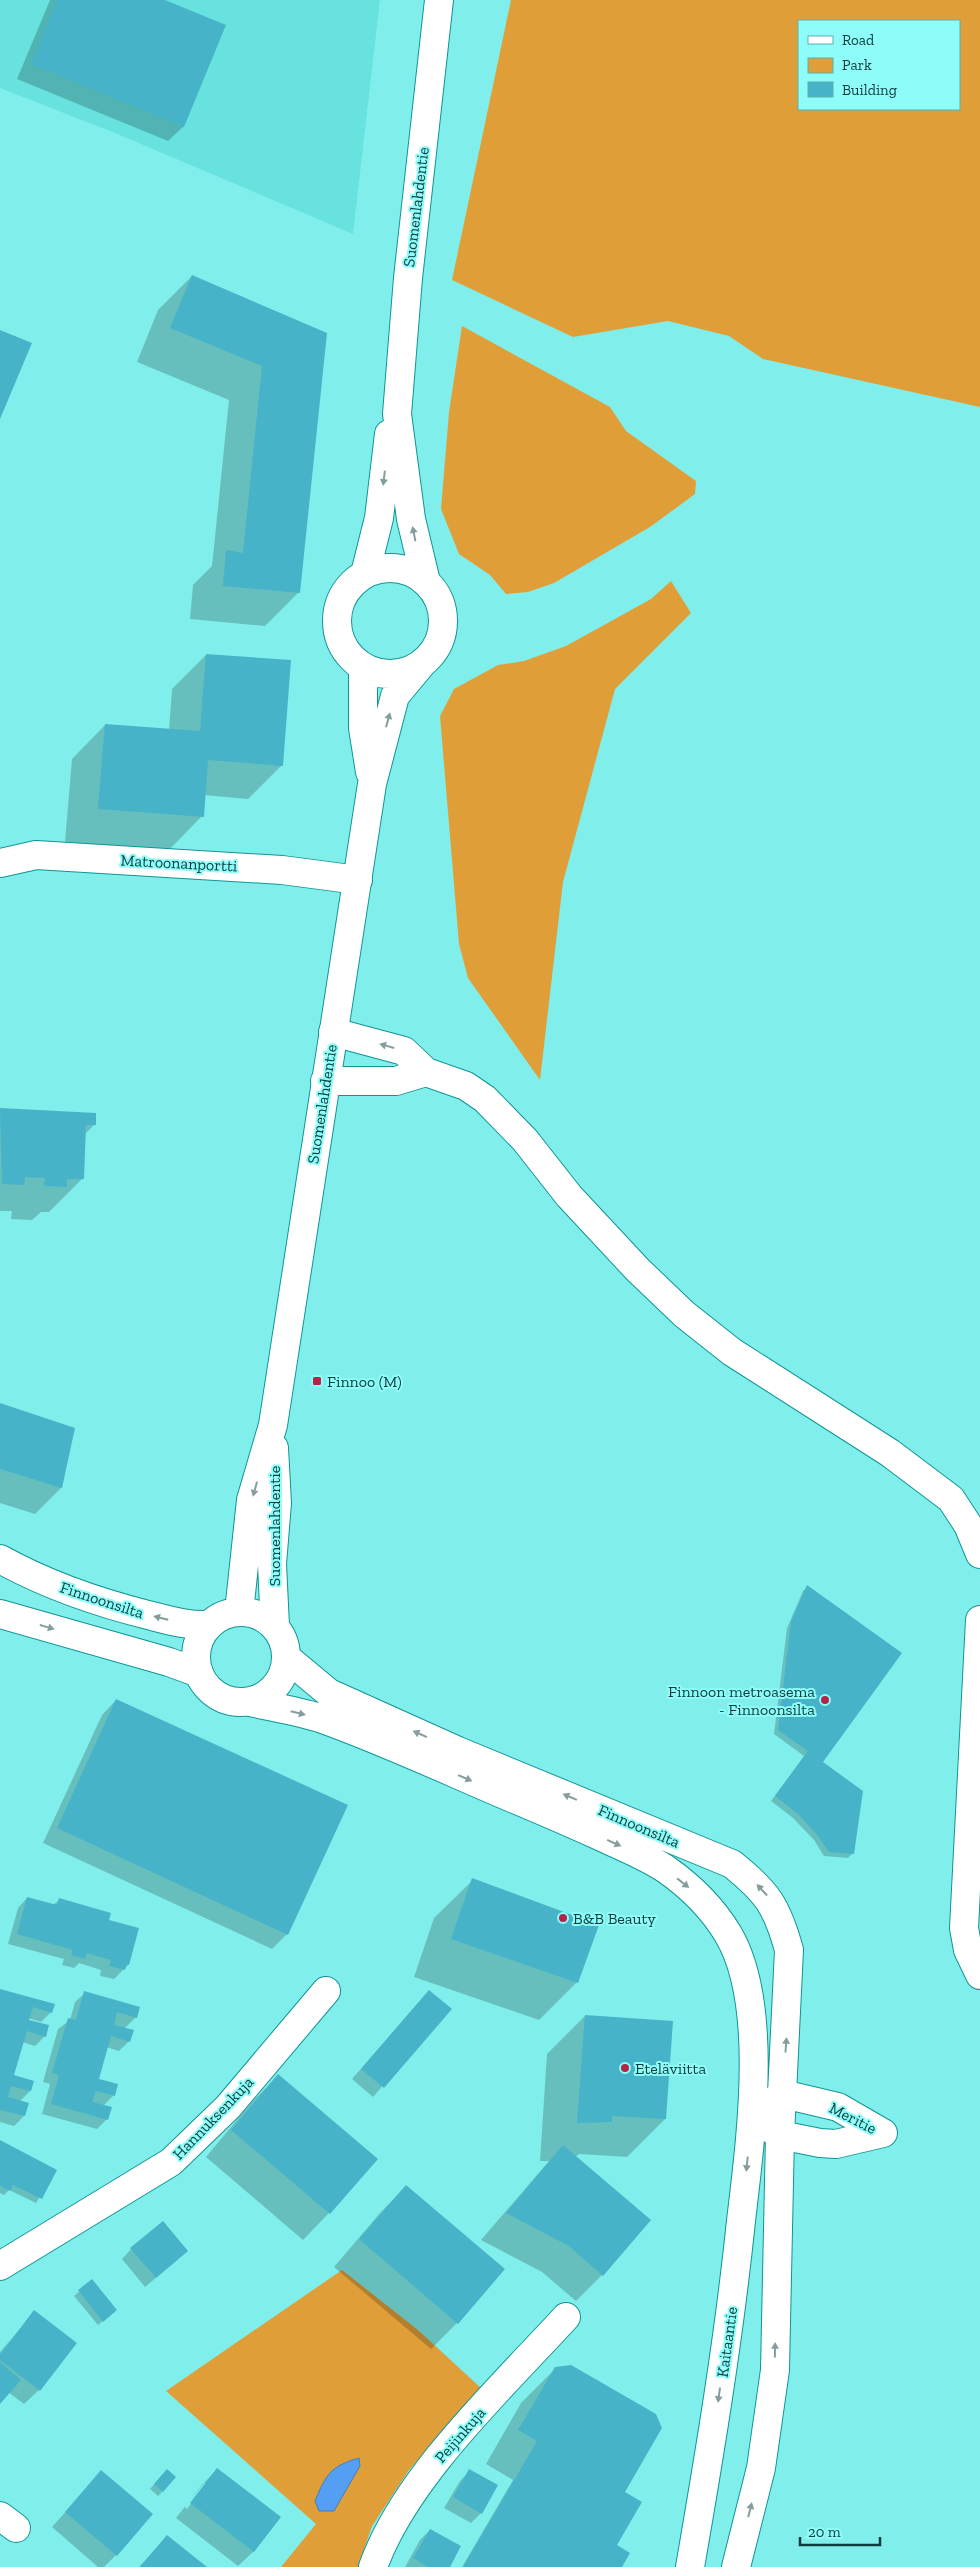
<svg xmlns="http://www.w3.org/2000/svg" width="980" height="2567" viewBox="0 0 980 2567" font-family="'Zilla Slab',serif">
<style>
.built{fill:#67e2df}
.green{fill:#e09e39;fill-rule:evenodd}
.water{fill:#549ef3;stroke:#3e81bc}
.shadow{fill:#0003;fill-rule:evenodd}
.building{fill:#47b3c9}
.lines{fill:none;stroke-linecap:round;stroke-linejoin:round}
.minor-casing{stroke:#0f9594;stroke-width:30}
.tertiary-casing{stroke:#0f9594;stroke-width:30}
.secondary-casing{stroke:#0f9594;stroke-width:30}
.primary-casing{stroke:#0f9594;stroke-width:30}
.minor{stroke:#fff;stroke-width:28}
.tertiary{stroke:#fff;stroke-width:28}
.secondary{stroke:#fff;stroke-width:28}
.primary{stroke:#fff;stroke-width:28}
.oneway{fill:#849e9e}
.poi-dot{fill:#b52447;stroke:#8efcf9;stroke-width:2}
.labels{text-anchor:middle;dominant-baseline:central;stroke-width:4;stroke-linejoin:round;paint-order:stroke}
.street-label{font-size:16px;fill:#0a3d3c;stroke:#8efcf9}
.poi-label{font-size:16px;fill:#0a3d3c;stroke:#8efcf9;text-anchor:start}
</style>
<rect width="100%" height="100%" fill="#80efec"/>
<path class="built" d="M 0,0 L 380,0 L 353,234 L 115,133 L 0,88 Z"/>
<path class="green" d="M 511,0 L 980,0 L 980,407 L 763,359 L 729,336 L 668,321 L 573,337 L 452,280 ZM 799,21 L 959,21 L 959,109 L 799,109 Z
M 462,326 L 610,407 L 626,431 L 696,481 L 695,494 L 650,527 L 554,583 L 528,592 L 506,594 L 490,575 L 459,554 L 441,509 L 449,412 Z
M 671,581 L 691,613 L 615,689 L 563,882 L 540,1080 L 468,978 L 459,944 L 440,716 L 454,689 L 498,665 L 524,661 L 566,646 L 651,599 Z
M 342,2270 L 418,2330 L 481,2388 L 409,2470 L 372,2526 L 358,2567 L 281,2567 L 316,2524 L 166,2391 Z"/>
<path class="water" d="M 359,2458 L 360,2466 L 334,2511 L 319,2511 L 315,2501 C 326,2474 331,2466 359,2458 Z"/>
<path class="shadow" d="M 50,0 L 162,0 L 225,26 L 183,127 L 168,141 L 17,79 Z
M 192,276 L 326,333 L 298,593 L 265,626 L 190,619 L 193,585 L 212,566 L 229,400 L 137,362 L 158,310 Z
M 206,655 L 282,765 L 248,799 L 204,795 L 202,816 L 169,850 L 65,842 L 72,759 L 105,725 L 169,730 L 172,689 Z
M 0,1110 L 95,1114 L 94,1125 L 84,1135 L 82,1179 L 49,1212 L 41,1212 L 32,1220 L 11,1219 L 12,1211 L 0,1211 Z
M 0,1405 L 74,1429 L 61,1488 L 35,1514 L 0,1503 Z
M 807,1587 L 821,1762 L 853,1853 L 848,1858 L 824,1856 L 814,1840 L 793,1818 L 771,1801 L 804,1756 L 774,1734 L 787,1628 L 803,1591 Z
M 116,1700 L 287,1934 L 272,1949 L 43,1843 L 102,1715 Z
M 473,1880 L 577,1982 L 539,2020 L 414,1977 L 434,1918 Z
M 27,1898 L 53,1905 L 59,1900 L 108,1921 L 137,1929 L 128,1965 L 114,1979 L 100,1976 L 101,1970 L 79,1963 L 74,1968 L 62,1965 L 64,1959 L 8,1944 L 18,1908 Z
M 0,1990 L 51,2012 L 41,2022 L 28,2018 L 28,2021 L 45,2036 L 35,2046 L 22,2042 L 13,2076 L 30,2091 L 19,2102 L 27,2104 L 24,2116 L 14,2126 L 0,2122 Z
M 85,1993 L 136,2017 L 124,2029 L 129,2041 L 119,2051 L 106,2047 L 97,2080 L 117,2085 L 113,2096 L 103,2106 L 107,2119 L 97,2129 L 42,2114 L 50,2084 L 43,2082 L 58,2029 L 70,2020 L 75,2002 Z
M 419,2002 L 450,2009 L 373,2097 L 352,2079 Z
M 585,2016 L 665,2119 L 627,2157 L 579,2154 L 575,2157 L 602,2275 L 576,2301 L 542,2272 L 481,2240 L 549,2161 L 540,2161 L 547,2054 Z
M 278,2076 L 329,2213 L 303,2240 L 206,2157 L 252,2102 Z
M 0,2141 L 56,2170 L 36,2203 L 9,2190 L 4,2195 L 0,2193 Z
M 406,2186 L 457,2323 L 431,2349 L 334,2267 L 380,2213 Z
M 131,2249 L 177,2260 L 145,2287 L 122,2259 Z
M 92,2281 L 111,2314 L 98,2325 L 74,2296 Z
M 35,2312 L 39,2390 L 24,2404 L 8,2392 L 0,2402 L 0,2352 Z
M 555,2369 L 621,2567 L 462,2567 L 513,2480 L 486,2464 L 521,2403 Z
M 217,2469 L 280,2517 L 253,2552 L 238,2566 L 176,2518 L 203,2484 ZM 203,2483 L 206,2483 L 187,2509 L 185,2507 Z
M 470,2471 L 481,2513 L 471,2523 L 444,2508 L 460,2481 Z
M 101,2472 L 116,2555 L 104,2567 L 98,2567 L 52,2527 Z
M 162,2475 L 163,2491 L 158,2496 L 150,2489 Z
M 430,2530 L 448,2567 L 405,2567 L 420,2540 Z
M 167,2536 L 205,2567 L 139,2567 Z"/>
<path class="building" d="M 57,0 L 165,0 L 226,25 L 184,127 L 31,64 Z
M 192,275 L 327,333 L 300,593 L 223,586 L 226,550 L 243,553 L 262,366 L 170,328 Z
M 0,330 L 32,343 L 0,419 Z
M 206,654 L 291,660 L 283,766 L 208,760 L 204,817 L 98,809 L 105,724 L 200,731 Z
M 0,1108 L 96,1113 L 96,1125 L 86,1125 L 84,1179 L 67,1179 L 67,1187 L 44,1186 L 45,1178 L 25,1177 L 24,1185 L 2,1184 Z
M 0,1403 L 75,1428 L 62,1488 L 0,1469 Z
M 807,1585 L 902,1653 L 823,1762 L 863,1791 L 854,1854 L 829,1852 L 818,1836 L 798,1814 L 775,1796 L 808,1751 L 778,1730 L 791,1622 Z
M 116,1699 L 348,1805 L 288,1935 L 57,1828 Z
M 472,1878 L 599,1925 L 578,1983 L 451,1939 Z
M 27,1897 L 57,1905 L 59,1898 L 111,1913 L 109,1920 L 139,1928 L 129,1965 L 127,1964 L 125,1970 L 109,1966 L 111,1960 L 87,1953 L 85,1959 L 71,1955 L 73,1950 L 17,1934 Z
M 0,1989 L 55,2004 L 52,2013 L 33,2007 L 29,2020 L 49,2025 L 46,2037 L 27,2031 L 14,2075 L 34,2081 L 31,2091 L 11,2086 L 8,2097 L 29,2103 L 25,2116 L 0,2110 Z
M 429,1990 L 452,2009 L 384,2088 L 361,2069 Z
M 84,1991 L 140,2007 L 137,2018 L 117,2012 L 114,2025 L 134,2030 L 130,2042 L 111,2036 L 99,2079 L 118,2084 L 115,2096 L 96,2091 L 92,2102 L 112,2107 L 108,2120 L 51,2104 L 59,2075 L 52,2073 L 68,2018 L 76,2020 Z
M 585,2015 L 673,2021 L 666,2119 L 612,2116 L 612,2122 L 577,2123 Z
M 278,2074 L 378,2159 L 330,2214 L 231,2130 Z
M 0,2140 L 57,2170 L 42,2199 L 13,2185 L 10,2191 L 0,2186 Z
M 563,2145 L 651,2220 L 603,2276 L 569,2246 L 506,2213 Z
M 406,2185 L 505,2269 L 458,2324 L 359,2239 Z
M 163,2221 L 188,2251 L 156,2278 L 130,2248 Z
M 92,2279 L 117,2310 L 103,2322 L 78,2290 Z
M 34,2310 L 77,2343 L 40,2391 L 0,2360 L 0,2355 Z
M 0,2362 L 21,2380 L 0,2404 Z
M 571,2365 L 656,2414 L 662,2428 L 625,2492 L 642,2502 L 617,2545 L 630,2553 L 622,2567 L 463,2567 L 537,2441 L 518,2430 L 555,2367 Z
M 217,2468 L 281,2517 L 254,2552 L 190,2503 Z
M 167,2469 L 176,2477 L 163,2492 L 154,2484 Z
M 469,2469 L 498,2485 L 482,2514 L 453,2497 Z
M 101,2470 L 153,2514 L 117,2556 L 65,2512 Z
M 430,2529 L 461,2546 L 450,2567 L 428,2567 L 413,2558 Z
M 167,2535 L 207,2567 L 140,2567 Z"/>
<g class="lines">
<g class="minor-casing">
<path id="minor" d="M 0,863 L 36,855 L 282,870 L 358,880
M 333,1032 L 404,1051 L 426,1072 L 466,1086 L 485,1099 L 525,1140 L 569,1196 L 638,1270 L 684,1314 L 732,1352 L 890,1453 L 951,1499 L 968,1525 L 980,1554
M 325,1081 L 396,1081 L 426,1072
M 980,1620 L 964,1928 L 968,1950 L 980,1975
M 0,2266 L 171,2162 L 228,2107 L 326,1991
M 0,2516 L 16,2528
M 373,2567 C 405,2477 502,2387 566,2317"/>
</g>
<g class="tertiary-casing">
<path id="tertiary" d="M 783,2094 L 838,2107 L 883,2133 L 836,2144 L 820,2143 L 780,2135 L 752,2116 Z"/>
</g>
<g class="secondary-casing">
<path id="secondary" d="M337 621a53 53 0 1 1 106 0a53 53 0 1 1-106 0Z
M 365,574 L 379,518 L 389,434
M 426,582 L 411,519 L 397,414 L 408,278 L 439,0
M 363,668 L 363,728 L 370,772
M 274,1448 L 277,1503 L 272,1564 L 275,1626
M196 1657a45 45 0 1 1 90 0a45 45 0 1 1-90 0Z
M 239,1612 L 251,1500 L 273,1425 L 372,784 L 395,696 L 420,666
M 287,1658 L 329,1693 L 458,1751 L 732,1864 C 767,1892 777,1906 789,1950 L 780,2135 L 775,2370 L 761,2468 L 736,2567
M 250,1702 C 273,1707 297,1711 320,1718 C 385,1741 448,1771 512,1798 C 543,1811 573,1824 604,1838 C 625,1848 648,1857 667,1870 C 691,1887 713,1909 728,1934 C 770,2004 750,2143 741,2221 C 729,2337 710,2452 690,2567"/>
</g>
<g class="primary-casing">
<path id="primary" d="M 0,1559 C 47,1585 96,1602 148,1615 C 168,1620 188,1626 209,1625
M 0,1614 L 169,1662 L 199,1673"/>
</g>
<use href="#minor" class="minor"/>
<use href="#tertiary" class="tertiary"/>
<use href="#secondary" class="secondary"/>
<use href="#primary" class="primary"/>
</g>
<defs><path id="oneway-solid" d="M-6-.8H1V-3.2L6.5 0L1 3.2V.8H-6Z" transform="scale(1.25)"/></defs>
<g class="oneway">
<use href="#oneway-solid" transform="translate(384 478) rotate(97)"/>
<use href="#oneway-solid" transform="translate(414 534) rotate(-101)"/>
<use href="#oneway-solid" transform="translate(388 720) rotate(-75)"/>
<use href="#oneway-solid" transform="translate(387 1046) rotate(-164)"/>
<use href="#oneway-solid" transform="translate(255 1489) rotate(106)"/>
<use href="#oneway-solid" transform="translate(161 1618) rotate(-166)"/>
<use href="#oneway-solid" transform="translate(47 1627) rotate(16)"/>
<use href="#oneway-solid" transform="translate(298 1713) rotate(14)"/>
<use href="#oneway-solid" transform="translate(420 1734) rotate(-156)"/>
<use href="#oneway-solid" transform="translate(465 1778) rotate(23)"/>
<use href="#oneway-solid" transform="translate(570 1797) rotate(-157)"/>
<use href="#oneway-solid" transform="translate(614 1843) rotate(24)"/>
<use href="#oneway-solid" transform="translate(683 1883) rotate(38)"/>
<use href="#oneway-solid" transform="translate(762 1890) rotate(-133)"/>
<use href="#oneway-solid" transform="translate(786 2045) rotate(-86)"/>
<use href="#oneway-solid" transform="translate(747 2164) rotate(96)"/>
<use href="#oneway-solid" transform="translate(775 2350) rotate(-89)"/>
<use href="#oneway-solid" transform="translate(719 2395) rotate(98)"/>
<use href="#oneway-solid" transform="translate(750 2510) rotate(-76)"/>
</g>
<g class="poi-dot">
<rect x="312" y="1376" width="10" height="10" rx="2.5"/>
<circle cx="825" cy="1700" r="5"/>
<circle cx="563" cy="1918" r="5"/>
<circle cx="625" cy="2068" r="5"/>
</g>
<g class="labels">
<g class="street-label">
<text transform="translate(416 207) rotate(-83)">Suomenlahdentie</text>
<text transform="translate(179 863) rotate(3)">Matroonanportti</text>
<text transform="translate(322 1104) rotate(-81)">Suomenlahdentie</text>
<text transform="translate(274 1526) rotate(-90)">Suomenlahdentie</text>
<text transform="translate(102 1600) rotate(18)">Finnoonsilta</text>
<text transform="translate(639 1826) rotate(23)">Finnoonsilta</text>
<text transform="translate(213 2118) rotate(-46)">Hannuksenkuja</text>
<text transform="translate(853 2118) rotate(27)">Meritie</text>
<text transform="translate(727 2342) rotate(-82)">Kaitaantie</text>
<text transform="translate(460 2435) rotate(-49)">Peijinkuja</text>
</g>
<g class="poi-label">
<text x="327" y="1381">Finnoo (M)</text>
<text x="815" y="1691" text-anchor="end">Finnoon metroasema<tspan x="815" dy="18">- Finnoonsilta</tspan></text>
<text x="573" y="1918">B&amp;B Beauty</text>
<text x="635" y="2068">Eteläviitta</text>
</g>
</g>
<rect x="798" y="20" width="162" height="90" fill="#8efcf9" stroke="#59b0ad"/>
<rect x="808" y="36" width="25" height="8" fill="#ffffff" stroke="#59b0ad"/>
<text x="842" y="45" font-size="15" fill="#0a3d3c">Road</text>
<rect x="808" y="58" width="25" height="15" fill="#e09e39" stroke="#59b0ad"/>
<text x="842" y="70" font-size="15" fill="#0a3d3c">Park</text>
<rect x="808" y="82" width="25" height="15" fill="#47b3c9" stroke="#59b0ad"/>
<text x="842" y="95" font-size="15" fill="#0a3d3c">Building</text>
<path d="M800 2537v8h80v-8" fill="none" stroke="#0a3d3c" stroke-width="2.5"/>
<text x="808" y="2537" font-size="15" fill="#0a3d3c" stroke="#8efcf9" stroke-width="4" paint-order="stroke">20 m</text>
</svg>
